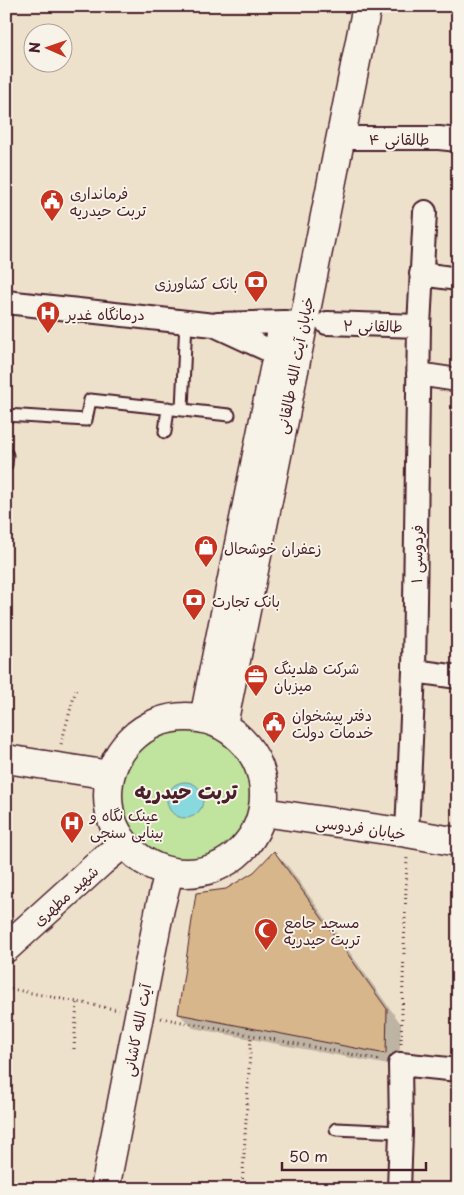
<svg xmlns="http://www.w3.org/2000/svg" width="464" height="1195" viewBox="0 0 464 1195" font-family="'Playpen Sans','Playpen Sans Arabic',sans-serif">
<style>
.green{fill:#c0e39d;stroke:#858164}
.water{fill:#87d9de;stroke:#6f8f96}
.shadow{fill:#0003}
.building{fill:#d8b68b;stroke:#4a1f2b}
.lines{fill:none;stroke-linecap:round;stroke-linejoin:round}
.service-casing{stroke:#4a1f2b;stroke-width:15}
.minor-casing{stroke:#4a1f2b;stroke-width:26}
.secondary-casing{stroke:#4a1f2b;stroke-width:31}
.path{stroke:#4a1f2b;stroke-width:3;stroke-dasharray:1 4;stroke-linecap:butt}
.service{stroke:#f7f3e8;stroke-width:11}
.minor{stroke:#f7f3e8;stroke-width:22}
.secondary{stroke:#f7f3e8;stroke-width:28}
.labels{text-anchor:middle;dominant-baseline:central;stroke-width:4;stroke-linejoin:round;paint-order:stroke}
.street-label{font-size:15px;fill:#4a1f2b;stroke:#f7f3e8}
.poi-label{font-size:15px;fill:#4a1f2b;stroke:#f7f3e8;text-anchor:start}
.district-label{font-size:20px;font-weight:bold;fill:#4a1f2b;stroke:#f7f3e8}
</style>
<rect width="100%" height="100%" fill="#eee1cc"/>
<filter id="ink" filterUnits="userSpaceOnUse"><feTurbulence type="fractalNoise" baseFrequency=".02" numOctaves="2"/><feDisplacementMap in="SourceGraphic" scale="10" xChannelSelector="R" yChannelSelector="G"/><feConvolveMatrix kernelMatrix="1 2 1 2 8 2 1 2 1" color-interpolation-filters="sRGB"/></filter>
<g filter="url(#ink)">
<path class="green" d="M118 796a70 70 0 1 1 140 0a70 70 0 1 1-140 0Z"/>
<path class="water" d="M167 800a18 18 0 1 1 36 0a18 18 0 1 1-36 0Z"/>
<path class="shadow" d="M 274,852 L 288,866 L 401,1024 L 399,1067 L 193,1028 L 179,1014 L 226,891 L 255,873 Z"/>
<path class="building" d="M 274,851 L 387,1009 L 386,1054 L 178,1014 L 196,893 L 226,889 L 254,872 Z"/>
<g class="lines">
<g class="service-casing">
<path id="service" d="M 182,409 L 186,321
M 6,415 L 86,420 L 90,400 L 229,415
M 165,432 L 168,408
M 6,465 L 7,455
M 336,1129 L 401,1132"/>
</g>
<g class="minor-casing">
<path id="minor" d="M 340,138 L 439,138 L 458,140
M 421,274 L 458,279
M 6,302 L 214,325 L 277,354
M 327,323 L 419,326
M 218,324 L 284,322 L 302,324
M 418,374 L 458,380
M 414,671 L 458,677
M 407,833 L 414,671 L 419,326 L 425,212
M 399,1189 L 401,1132 L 400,1064 L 458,1070"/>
</g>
<g class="secondary-casing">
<path id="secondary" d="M108 795a78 78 0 1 1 156 0a78 78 0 1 1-156 0Z
M 204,718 L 281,335
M 223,725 L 367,6
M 6,759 L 110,775
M 263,812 L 407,833 L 458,842
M 6,948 L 101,862 L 124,843
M 105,1189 L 160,908 L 169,872"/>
</g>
<path class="path" d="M 61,744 L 76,689
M 6,988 L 119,1010
M 161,1018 L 381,1060
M 401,1044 L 407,856
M 74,1049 L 77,1002
M 242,1189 L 251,1035"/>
<use href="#service" class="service"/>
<use href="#minor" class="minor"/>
<use href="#secondary" class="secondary"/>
</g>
</g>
<defs>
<g id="civic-pin" transform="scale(1.25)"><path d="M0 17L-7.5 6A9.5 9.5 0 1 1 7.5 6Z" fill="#c8321e" stroke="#f7f3e8"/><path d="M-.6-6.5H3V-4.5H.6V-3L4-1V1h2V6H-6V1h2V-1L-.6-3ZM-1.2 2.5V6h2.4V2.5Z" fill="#fff"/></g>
<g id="bank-pin" transform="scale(1.25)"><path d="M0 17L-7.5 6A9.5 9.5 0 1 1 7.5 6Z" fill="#c8321e" stroke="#f7f3e8"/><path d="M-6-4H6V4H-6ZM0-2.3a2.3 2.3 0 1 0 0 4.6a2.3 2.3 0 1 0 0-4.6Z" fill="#fff"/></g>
<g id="hospital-pin" transform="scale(1.25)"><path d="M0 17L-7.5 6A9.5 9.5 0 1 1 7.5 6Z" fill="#c8321e" stroke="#f7f3e8"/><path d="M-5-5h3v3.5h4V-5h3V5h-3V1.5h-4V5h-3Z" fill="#fff"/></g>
<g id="shop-pin" transform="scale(1.25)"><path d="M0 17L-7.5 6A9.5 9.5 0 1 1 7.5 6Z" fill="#c8321e" stroke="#f7f3e8"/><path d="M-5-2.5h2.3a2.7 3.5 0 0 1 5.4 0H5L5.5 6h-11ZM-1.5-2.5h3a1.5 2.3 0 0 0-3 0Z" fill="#fff"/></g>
<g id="office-pin" transform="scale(1.25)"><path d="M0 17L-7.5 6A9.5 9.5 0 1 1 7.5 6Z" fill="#c8321e" stroke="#f7f3e8"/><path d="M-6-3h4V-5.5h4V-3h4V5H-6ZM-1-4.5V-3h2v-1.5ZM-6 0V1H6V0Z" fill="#fff"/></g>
<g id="mosque-pin" transform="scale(1.25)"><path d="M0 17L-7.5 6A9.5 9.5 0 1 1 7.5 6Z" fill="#c8321e" stroke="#f7f3e8"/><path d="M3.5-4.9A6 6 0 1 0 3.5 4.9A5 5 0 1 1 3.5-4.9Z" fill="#fff"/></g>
</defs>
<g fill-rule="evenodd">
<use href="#civic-pin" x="52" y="201"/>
<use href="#bank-pin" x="256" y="282"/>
<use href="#hospital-pin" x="48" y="313"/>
<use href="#shop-pin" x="206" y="547"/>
<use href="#bank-pin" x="194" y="600"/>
<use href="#office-pin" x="256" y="676"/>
<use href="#civic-pin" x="274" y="723"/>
<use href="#hospital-pin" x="72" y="823"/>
<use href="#mosque-pin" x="266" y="930"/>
</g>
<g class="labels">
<g class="street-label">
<text x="399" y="138">طالقانی ۴</text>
<text transform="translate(373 325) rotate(1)">طالقانی ۲</text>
<text transform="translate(294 365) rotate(-79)">خیابان آیت الله طالقانی</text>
<text transform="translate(416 554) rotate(-89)">فردوسی ۱</text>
<text transform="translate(361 827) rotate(8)">خیابان فردوسی</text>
<text transform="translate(65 895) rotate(-42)">شهید مطهری</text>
<text transform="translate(136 1030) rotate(-79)">آیت الله کاشانی</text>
</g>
<g class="poi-label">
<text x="70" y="192">فرمانداری<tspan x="70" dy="17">تربت حیدریه</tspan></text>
<text x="238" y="282" text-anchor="end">بانک کشاورزی</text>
<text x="66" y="313">درمانگاه غدیر</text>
<text x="224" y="547">زعفران خوشحال</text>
<text x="212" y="600">بانک تجارت</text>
<text x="274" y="667">شرکت هلدینگ<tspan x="274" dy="17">میزبان</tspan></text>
<text x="292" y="714">دفتر پیشخوان<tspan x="292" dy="17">خدمات دولت</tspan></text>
<text x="90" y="814">عینک نگاه و<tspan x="90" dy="17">بینایی سنجی</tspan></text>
<text x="284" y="921">مسجد جامع<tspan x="284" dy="17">تربت حیدریه</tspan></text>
</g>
<g class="district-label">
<text x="186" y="791">تربت حیدریه</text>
</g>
</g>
<rect width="464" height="1195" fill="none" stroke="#f7f3e8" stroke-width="25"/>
<rect x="12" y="12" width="439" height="1170" fill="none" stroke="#4a1f2b" stroke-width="2" filter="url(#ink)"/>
<g transform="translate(48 48) rotate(272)"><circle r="24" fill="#f7f3e8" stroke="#b29e9c"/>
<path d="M0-4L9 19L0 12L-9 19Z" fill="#c8321e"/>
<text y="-8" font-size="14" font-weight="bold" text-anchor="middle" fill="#4a1f2b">N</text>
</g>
<path d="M282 1162v8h144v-8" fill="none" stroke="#4a1f2b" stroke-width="2.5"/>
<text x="289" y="1162" font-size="15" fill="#4a1f2b" stroke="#f7f3e8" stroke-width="4" paint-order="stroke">50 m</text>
</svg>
